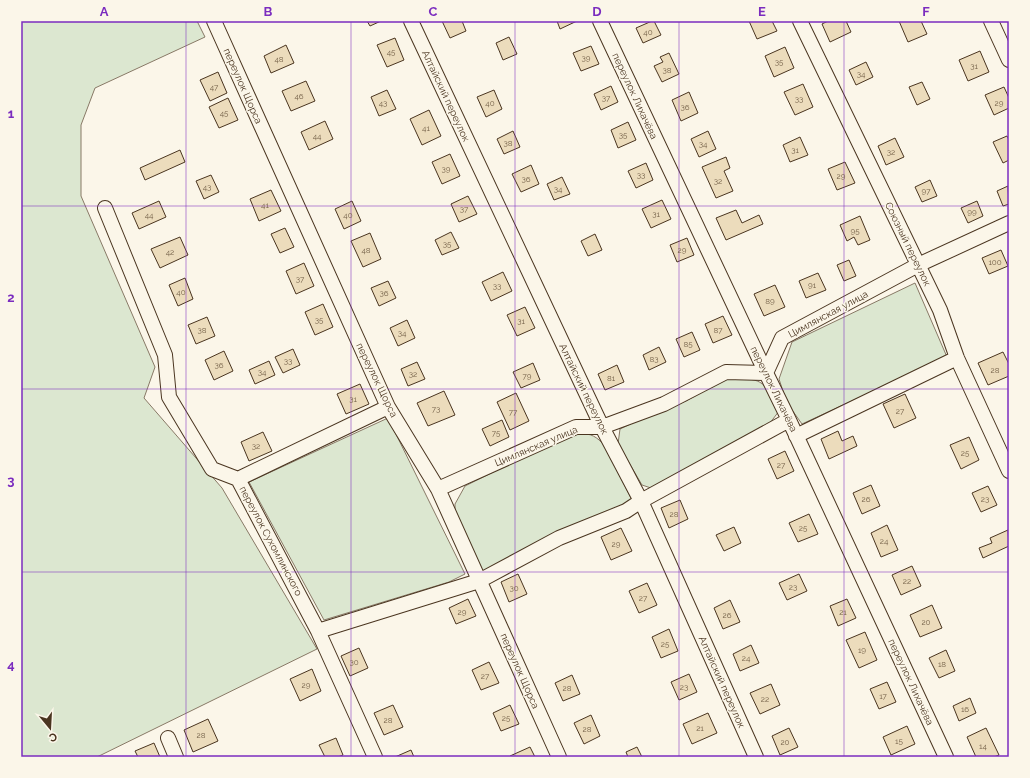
<svg xmlns="http://www.w3.org/2000/svg" width="1030" height="778" viewBox="0 0 1030 778" font-family="Raleway,sans-serif">
<style>
.green{fill:#dce7d0;stroke:#887966}
.building{fill:#ecdcbc;stroke:#4a3520}
.lines{fill:none;stroke-linecap:round;stroke-linejoin:round}
.minor-casing{stroke:#4a3520;stroke-width:16}
.minor{stroke:#fbf6e9;stroke-width:14}
.grid{fill:none;stroke:#7b2cbf;stroke-width:1;stroke-opacity:0.55}
.labels{text-anchor:middle;dominant-baseline:central;stroke-width:3;stroke-linejoin:round;paint-order:stroke}
.number-label{font-size:8px;fill:#725f47}
.street-label{font-size:10px;fill:#4a3520;stroke:#fbf6e9}
.neatline{fill:none;stroke:#7b2cbf;stroke-width:1.5}
.grid-label{font-size:13px;text-anchor:middle;font-weight:bold;fill:#7b2cbf}
</style>
<rect width="100%" height="100%" fill="#fbf6e9"/>
<path class="green" d="M 21,21 L 197,21 L 205,37 L 95,88 L 81,125 L 81,196 L 155,367 L 144,398 L 222,488 L 317,649 L 97,757 L 21,757 Z
M 915,283 L 947,357 L 802,424 L 787,403 L 779,379 L 792,342 Z
M 725,379 C 762,378 763,378 779,411 L 767,427 L 651,488 L 642,485 L 618,444 L 620,429 L 651,414 L 686,401 Z
M 388,418 L 465,574 L 449,582 L 324,620 L 249,482 Z
M 579,433 C 592,434 596,436 605,446 L 632,500 L 623,510 L 485,574 L 480,568 L 455,517 L 455,504 L 465,486 L 566,436 Z"/>
<path class="building" d="M 367,21 L 381,21 L 370,26 Z
M 442,21 L 462,21 L 466,31 L 450,38 Z
M 557,21 L 577,21 L 560,29 Z
M 652,21 L 654,21 L 661,35 L 643,43 L 636,28 Z
M 749,21 L 772,21 L 777,31 L 757,39 Z
M 828,21 L 846,21 L 851,32 L 830,42 L 822,24 Z
M 899,21 L 921,21 L 927,34 L 908,42 Z
M 509,37 L 517,54 L 503,60 L 496,43 Z
M 395,38 L 404,60 L 387,67 L 377,45 Z
M 286,45 L 294,63 L 271,73 L 264,56 Z
M 591,46 L 599,64 L 581,71 L 573,53 Z
M 785,47 L 794,68 L 774,77 L 765,56 Z
M 980,51 L 989,72 L 968,81 L 959,60 Z
M 669,53 L 679,74 L 662,82 L 654,66 L 663,62 L 660,57 Z
M 866,62 L 873,77 L 856,85 L 849,70 Z
M 218,72 L 227,93 L 210,101 L 200,80 Z
M 306,81 L 315,101 L 291,111 L 282,91 Z
M 922,82 L 930,99 L 917,105 L 909,87 Z
M 803,84 L 813,107 L 795,115 L 784,92 Z
M 611,86 L 618,102 L 601,110 L 594,94 Z
M 1004,87 L 1009,98 L 1009,108 L 994,115 L 985,95 Z
M 387,90 L 396,109 L 379,116 L 371,97 Z
M 494,90 L 502,109 L 486,117 L 477,97 Z
M 689,92 L 698,113 L 681,121 L 672,100 Z
M 228,98 L 238,120 L 219,128 L 209,107 Z
M 429,110 L 441,136 L 422,145 L 410,119 Z
M 325,121 L 333,139 L 309,150 L 301,132 Z
M 628,122 L 636,140 L 618,148 L 611,130 Z
M 513,131 L 520,147 L 504,154 L 497,139 Z
M 708,131 L 716,149 L 699,157 L 691,139 Z
M 1007,136 L 1009,140 L 1009,160 L 1003,163 L 993,142 Z
M 800,137 L 808,155 L 790,162 L 783,145 Z
M 895,138 L 904,157 L 886,165 L 878,146 Z
M 180,150 L 185,162 L 145,180 L 140,168 Z
M 450,154 L 460,176 L 442,184 L 432,162 Z
M 726,157 L 730,168 L 724,171 L 733,191 L 716,198 L 702,167 Z
M 845,162 L 855,183 L 837,190 L 828,169 Z
M 646,163 L 653,180 L 636,188 L 628,171 Z
M 531,165 L 539,184 L 521,192 L 512,174 Z
M 211,175 L 219,192 L 204,199 L 196,181 Z
M 562,177 L 570,194 L 554,200 L 547,184 Z
M 930,180 L 937,196 L 922,202 L 915,187 Z
M 1008,186 L 1009,204 L 1003,206 L 997,191 Z
M 271,190 L 281,211 L 259,221 L 250,199 Z
M 468,196 L 477,214 L 459,222 L 451,204 Z
M 662,200 L 671,219 L 651,228 L 642,209 Z
M 159,201 L 166,217 L 139,229 L 132,213 Z
M 352,201 L 361,221 L 344,229 L 335,209 Z
M 977,201 L 983,216 L 968,223 L 961,208 Z
M 736,210 L 742,223 L 759,215 L 763,224 L 726,240 L 716,218 Z
M 860,216 L 870,240 L 858,245 L 854,237 L 847,241 L 840,225 Z
M 285,228 L 294,247 L 280,253 L 271,234 Z
M 451,232 L 459,248 L 442,255 L 435,240 Z
M 370,233 L 381,259 L 363,267 L 351,241 Z
M 595,234 L 602,250 L 588,256 L 581,241 Z
M 180,237 L 188,255 L 160,268 L 151,249 Z
M 687,238 L 694,255 L 677,262 L 670,245 Z
M 1001,250 L 1008,266 L 989,274 L 982,258 Z
M 849,260 L 856,276 L 844,281 L 837,265 Z
M 304,263 L 314,286 L 296,294 L 286,271 Z
M 503,272 L 512,291 L 491,301 L 482,282 Z
M 818,273 L 826,290 L 806,298 L 799,281 Z
M 185,278 L 193,299 L 178,306 L 169,285 Z
M 388,281 L 396,298 L 379,306 L 371,288 Z
M 775,285 L 785,307 L 764,316 L 754,294 Z
M 323,304 L 333,327 L 315,335 L 305,312 Z
M 525,307 L 535,328 L 517,336 L 507,315 Z
M 723,316 L 732,335 L 713,343 L 705,324 Z
M 207,317 L 215,336 L 196,344 L 188,325 Z
M 407,320 L 415,338 L 398,346 L 390,328 Z
M 692,332 L 700,350 L 684,357 L 676,339 Z
M 659,347 L 666,362 L 649,370 L 643,355 Z
M 293,349 L 300,365 L 283,373 L 275,357 Z
M 224,351 L 233,371 L 214,380 L 205,360 Z
M 1003,352 L 1009,364 L 1009,376 L 988,385 L 978,363 Z
M 269,361 L 275,375 L 255,384 L 249,370 Z
M 417,362 L 425,379 L 408,386 L 401,369 Z
M 533,363 L 540,380 L 521,388 L 513,372 Z
M 617,365 L 624,382 L 605,390 L 598,374 Z
M 360,384 L 369,404 L 346,414 L 337,394 Z
M 444,391 L 455,415 L 428,426 L 417,403 Z
M 516,393 L 529,421 L 510,430 L 497,402 Z
M 905,394 L 916,418 L 894,428 L 883,404 Z
M 502,420 L 509,437 L 490,446 L 482,429 Z
M 838,431 L 842,441 L 853,436 L 857,446 L 829,459 L 821,439 Z
M 263,432 L 272,451 L 249,461 L 241,442 Z
M 969,437 L 979,460 L 961,469 L 950,445 Z
M 785,451 L 794,471 L 777,479 L 768,459 Z
M 871,485 L 880,506 L 862,514 L 853,493 Z
M 988,486 L 997,505 L 981,512 L 972,493 Z
M 680,500 L 688,519 L 669,528 L 661,508 Z
M 809,514 L 818,534 L 798,542 L 789,523 Z
M 887,525 L 898,550 L 881,557 L 871,533 Z
M 734,527 L 741,543 L 724,551 L 716,535 Z
M 621,528 L 632,551 L 611,560 L 601,537 Z
M 1008,530 L 1009,546 L 983,558 L 979,548 L 992,543 L 990,538 Z
M 912,566 L 921,586 L 901,595 L 892,575 Z
M 518,574 L 527,594 L 509,602 L 501,582 Z
M 799,574 L 807,591 L 787,600 L 779,583 Z
M 647,583 L 657,605 L 639,613 L 629,591 Z
M 468,599 L 476,616 L 456,624 L 449,608 Z
M 847,599 L 856,618 L 838,626 L 830,606 Z
M 730,600 L 740,622 L 723,629 L 714,608 Z
M 932,605 L 942,628 L 920,637 L 910,615 Z
M 669,629 L 678,651 L 661,658 L 652,637 Z
M 865,632 L 877,660 L 859,668 L 846,640 Z
M 751,645 L 759,663 L 740,671 L 733,654 Z
M 359,648 L 368,668 L 350,676 L 341,656 Z
M 946,650 L 955,671 L 939,678 L 929,658 Z
M 489,662 L 499,683 L 481,690 L 472,670 Z
M 312,669 L 321,691 L 300,701 L 290,679 Z
M 689,674 L 697,692 L 679,700 L 671,682 Z
M 572,675 L 580,694 L 563,701 L 555,683 Z
M 887,682 L 896,702 L 879,709 L 870,689 Z
M 771,684 L 780,705 L 760,714 L 750,693 Z
M 970,698 L 976,713 L 959,721 L 953,706 Z
M 393,705 L 403,727 L 384,735 L 374,713 Z
M 510,705 L 519,724 L 501,731 L 493,713 Z
M 708,713 L 717,733 L 692,744 L 683,724 Z
M 591,715 L 600,736 L 584,744 L 574,723 Z
M 208,719 L 218,741 L 193,752 L 184,730 Z
M 907,726 L 915,744 L 891,755 L 883,737 Z
M 789,728 L 798,747 L 780,755 L 772,736 Z
M 986,728 L 999,755 L 994,757 L 976,757 L 967,737 Z
M 336,738 L 343,755 L 338,757 L 325,757 L 319,745 Z
M 154,743 L 160,757 L 138,757 L 135,751 Z
M 530,747 L 535,757 L 511,757 L 510,756 Z
M 637,747 L 642,757 L 628,757 L 626,752 Z
M 411,750 L 414,757 L 395,757 Z"/>
<g class="lines">
<g class="minor-casing">
<path id="minor" d="M 214,21 L 388,407 L 438,489 L 559,757
M 411,21 L 602,427 L 641,501 L 756,757
M 600,21 L 766,373 L 789,420 L 946,757
M 800,21 L 940,310 L 957,358 L 1009,471
M 991,21 L 1009,60
M 105,208 L 165,355 L 169,397 L 212,469 L 238,479 L 318,631 L 375,757
M 796,436 L 957,358
M 238,479 L 388,407
M 438,489 L 576,427 L 602,427 L 664,404 L 726,372 L 766,373 L 782,338 L 918,265 L 1009,223
M 318,631 L 479,581 L 559,538 L 626,511 L 641,501 L 789,420
M 168,738 L 176,757"/>
</g>
<use href="#minor" class="minor"/>
</g>
<path class="grid" d="M 186,21 L 186,757M 351,21 L 351,757M 515,21 L 515,757M 679,21 L 679,757M 844,21 L 844,757M 21,206 L 1009,206M 21,389 L 1009,389M 21,572 L 1009,572"/>
<g class="labels">
<g class="number-label">
<text x="648" y="32">40</text>
<text x="391" y="52">45</text>
<text x="586" y="58">39</text>
<text x="279" y="59">48</text>
<text x="779" y="62">35</text>
<text x="974" y="66">31</text>
<text x="667" y="70">38</text>
<text x="861" y="74">34</text>
<text x="214" y="87">47</text>
<text x="299" y="96">46</text>
<text x="606" y="98">37</text>
<text x="799" y="99">33</text>
<text x="383" y="103">43</text>
<text x="490" y="103">40</text>
<text x="999" y="103">29</text>
<text x="685" y="107">36</text>
<text x="224" y="113">45</text>
<text x="426" y="128">41</text>
<text x="623" y="135">35</text>
<text x="317" y="136">44</text>
<text x="508" y="143">38</text>
<text x="703" y="144">34</text>
<text x="795" y="150">31</text>
<text x="891" y="152">32</text>
<text x="446" y="169">39</text>
<text x="641" y="175">33</text>
<text x="841" y="176">29</text>
<text x="526" y="179">36</text>
<text x="718" y="181">32</text>
<text x="207" y="187">43</text>
<text x="558" y="189">34</text>
<text x="926" y="191">97</text>
<text x="265" y="205">41</text>
<text x="464" y="209">37</text>
<text x="972" y="212">99</text>
<text x="656" y="214">31</text>
<text x="149" y="215">44</text>
<text x="348" y="215">40</text>
<text x="855" y="231">95</text>
<text x="447" y="244">35</text>
<text x="366" y="250">48</text>
<text x="682" y="250">29</text>
<text x="170" y="252">42</text>
<text x="995" y="262">100</text>
<text x="300" y="279">37</text>
<text x="812" y="285">91</text>
<text x="497" y="286">33</text>
<text x="181" y="292">40</text>
<text x="384" y="293">36</text>
<text x="770" y="301">89</text>
<text x="319" y="320">35</text>
<text x="521" y="321">31</text>
<text x="202" y="330">38</text>
<text x="718" y="330">87</text>
<text x="402" y="333">34</text>
<text x="688" y="344">85</text>
<text x="654" y="359">83</text>
<text x="288" y="361">33</text>
<text x="219" y="365">36</text>
<text x="995" y="370">28</text>
<text x="262" y="372">34</text>
<text x="413" y="374">32</text>
<text x="527" y="376">79</text>
<text x="611" y="378">81</text>
<text x="353" y="399">31</text>
<text x="436" y="409">73</text>
<text x="900" y="411">27</text>
<text x="513" y="412">77</text>
<text x="496" y="433">75</text>
<text x="256" y="446">32</text>
<text x="965" y="453">25</text>
<text x="781" y="465">27</text>
<text x="866" y="499">26</text>
<text x="985" y="499">23</text>
<text x="674" y="514">28</text>
<text x="803" y="528">25</text>
<text x="884" y="541">24</text>
<text x="616" y="544">29</text>
<text x="907" y="581">22</text>
<text x="793" y="587">23</text>
<text x="514" y="588">30</text>
<text x="643" y="598">27</text>
<text x="462" y="612">29</text>
<text x="843" y="612">21</text>
<text x="727" y="615">26</text>
<text x="926" y="622">20</text>
<text x="665" y="644">25</text>
<text x="862" y="650">19</text>
<text x="746" y="658">24</text>
<text x="354" y="662">30</text>
<text x="942" y="664">18</text>
<text x="485" y="676">27</text>
<text x="306" y="685">29</text>
<text x="684" y="687">23</text>
<text x="567" y="688">28</text>
<text x="883" y="696">17</text>
<text x="765" y="699">22</text>
<text x="965" y="709">16</text>
<text x="506" y="718">25</text>
<text x="388" y="720">28</text>
<text x="700" y="728">21</text>
<text x="587" y="729">28</text>
<text x="201" y="735">28</text>
<text x="899" y="741">15</text>
<text x="785" y="742">20</text>
<text x="983" y="746">14</text>
</g>
<g class="street-label">
<text transform="translate(243 86) rotate(66)">переулок Щорса</text>
<text transform="translate(446 96) rotate(65)">Алтайский переулок</text>
<text transform="translate(635 96) rotate(65)">переулок Лихачёва</text>
<text transform="translate(908 244) rotate(64)">Союзный переулок</text>
<text transform="translate(828 314) rotate(-28)">Цимлянская улица</text>
<text transform="translate(377 380) rotate(64)">переулок Щорса</text>
<text transform="translate(584 389) rotate(64)">Алтайский переулок</text>
<text transform="translate(774 389) rotate(64)">переулок Лихачёва</text>
<text transform="translate(536 446) rotate(-23)">Цимлянская улица</text>
<text transform="translate(271 541) rotate(62)">переулок Сухомлинского</text>
<text transform="translate(520 671) rotate(66)">переулок Щорса</text>
<text transform="translate(722 682) rotate(66)">Алтайский переулок</text>
<text transform="translate(911 682) rotate(65)">переулок Лихачёва</text>
</g>
</g>
<rect width="1030" height="778" fill="none" stroke="#fbf6e9" stroke-width="44"/>
<g transform="translate(50 728) rotate(162)" stroke="#fbf6e9" stroke-width="3" paint-order="stroke">
<path d="M0-3L7 15L0 10L-7 15Z" fill="#4a3520"/>
<text y="-6" font-size="11" font-weight="bold" text-anchor="middle" fill="#4a3520">С</text>
</g>
<rect x="22" y="22" width="986" height="734" class="neatline"/>
<g class="grid-label">
<text x="104" y="16">A</text>
<text x="268" y="16">B</text>
<text x="433" y="16">C</text>
<text x="597" y="16">D</text>
<text x="762" y="16">E</text>
<text x="926" y="16">F</text>
<text x="11" y="118">1</text>
<text x="11" y="302">2</text>
<text x="11" y="485">3</text>
<text x="11" y="669">4</text>
</g>
</svg>
